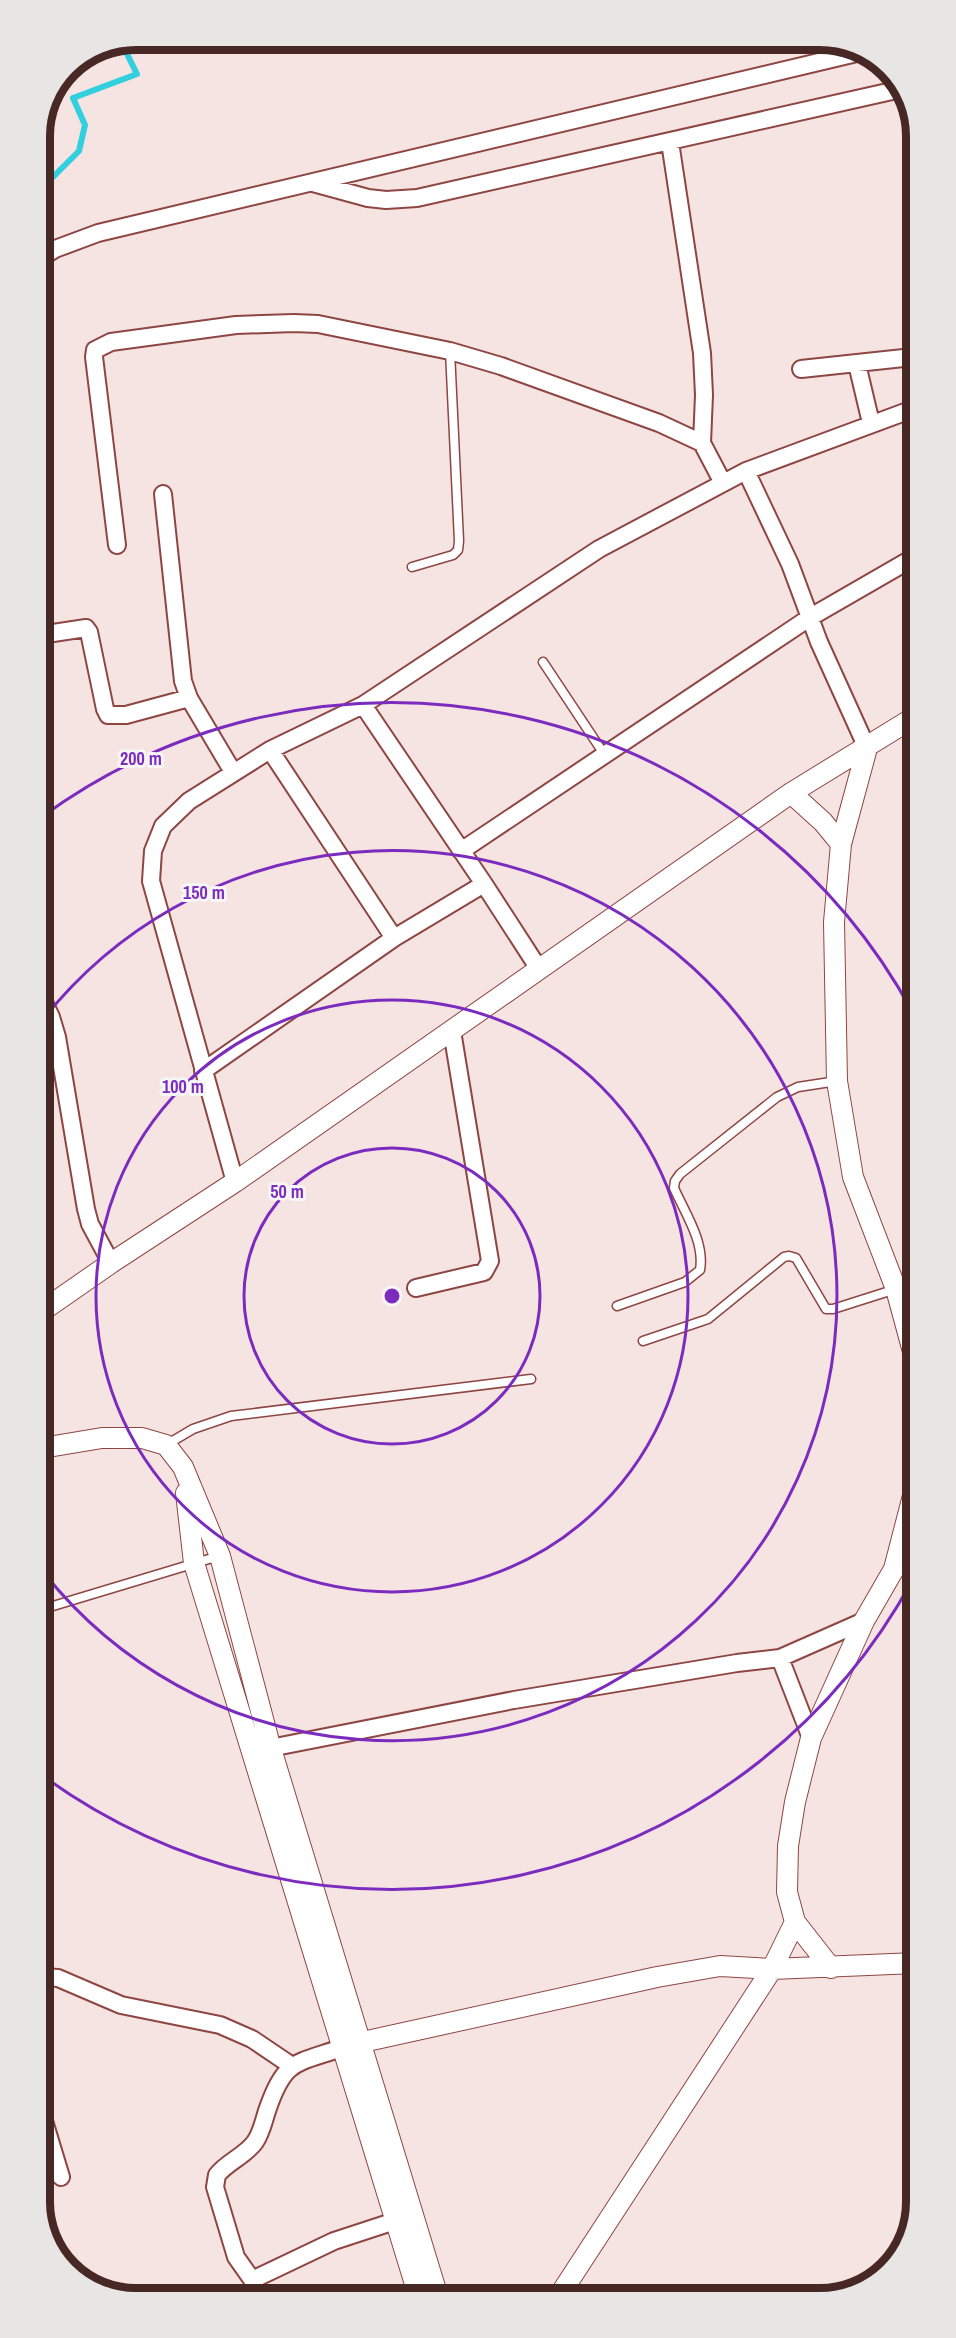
<svg xmlns="http://www.w3.org/2000/svg" width="956" height="2338" viewBox="0 0 956 2338" font-family="'Archivo Narrow',sans-serif">
<style>
.lines{fill:none;stroke-linecap:round;stroke-linejoin:round}
.stream{stroke:#32cfde;stroke-width:6}
.service-casing{stroke:#8e4642;stroke-width:11}
.minor-casing{stroke:#8e4642;stroke-width:20}
.tertiary-casing{stroke:#8e4642;stroke-width:22}
.service{stroke:#fff;stroke-width:8}
.minor{stroke:#fff;stroke-width:16}
.tertiary{stroke:#fff;stroke-width:20}
.ring{fill:none;stroke:#7b2cbf;stroke-width:3}
.rim{fill:none;stroke:#482825;stroke-width:8}
.centre{fill:#7b2cbf;stroke:#f6f6f6;stroke-width:3}
.ring-label{font-size:18px;text-anchor:middle;font-weight:bold;fill:#7b2cbf;stroke:#f6f6f6;stroke-width:6;stroke-linejoin:round;paint-order:stroke}
</style>
<rect width="100%" height="100%" fill="#f6e4e2"/>
<g class="lines">
<path class="stream" d="M 39,191 L 79,151 L 85,125 L 73,98 L 137,74 L 122,44"/>
<g class="service-casing">
<path id="service" d="M 412,567 L 453,555 L 458,550 L 459,541 L 450,351
M 543,662 L 604,754
M 617,1306 L 685,1282 L 700,1270 C 705,1242 685,1213 674,1188 L 675,1181 L 680,1174 L 777,1097 L 798,1087 L 837,1081
M 643,1341 L 708,1319 L 784,1257 L 789,1256 L 796,1258 L 826,1309 L 833,1309 L 896,1289
M 166,1445 L 193,1429 L 231,1416 L 531,1379
M 43,1609 L 219,1556"/>
</g>
<g class="minor-casing">
<path id="minor" d="M 670,142 L 702,353 L 704,395 L 702,443
M 313,183 L 368,198 L 386,200 L 417,198 L 901,89
M 39,259 L 55,249 L 98,233 L 861,52
M 857,364 L 871,423
M 801,369 L 913,357
M 746,471 L 913,409
M 163,494 L 183,681 L 189,698 L 233,772
M 117,545 L 94,357 L 95,350 L 111,342 L 236,325 L 294,323 L 318,324 L 450,351 L 501,366 L 659,423 L 702,443 L 723,483
M 40,635 L 86,628 L 89,632 L 105,709 L 108,715 L 126,715 L 189,698
M 363,705 L 484,884 L 539,969
M 270,750 L 394,938
M 461,851 L 809,618 L 913,558
M 41,996 L 51,1017 L 57,1037 L 86,1209 L 90,1224 L 111,1263
M 203,1071 L 394,938 L 484,884
M 235,1182 L 151,881 L 153,851 L 163,826 L 189,801 L 270,750 L 363,705 L 599,549 L 746,471 L 790,564 L 819,642 L 867,748
M 416,1288 L 484,1272 L 490,1261 L 452,1031
M 780,1658 L 811,1738
M 260,1750 L 514,1700 L 737,1663 L 780,1658 L 864,1621
M 43,1977 L 58,1978 L 121,2005 L 220,2025 L 252,2039 L 292,2066
M 44,2121 L 61,2177
M 252,2280 L 334,2241 L 395,2221
M 265,2298 L 236,2257 L 215,2187 L 217,2175 C 227,2162 245,2156 255,2142 C 262,2132 264,2119 268,2108 C 285,2059 296,2064 341,2048"/>
</g>
<g class="tertiary-casing">
<path id="tertiary" d="M 867,748 L 841,844 L 834,922 L 837,1081 L 853,1177 L 896,1289 L 915,1359
M 791,793 L 823,822 L 841,844
M 42,1311 L 111,1263 L 235,1182 L 791,793 L 913,718
M 42,1448 L 102,1438 L 142,1438 L 166,1445 L 183,1467 L 220,1556 L 271,1749 L 438,2297
M 186,1493 L 194,1563 L 419,2297
M 795,1922 L 831,1968
M 349,2045 L 657,1977 L 720,1966 L 772,1969 L 916,1963
M 559,2296 L 772,1969 L 795,1922 L 787,1892 L 788,1846 L 795,1802 L 811,1738 L 864,1621 L 894,1569 L 915,1488"/>
</g>
<use href="#service" class="service"/>
<use href="#minor" class="minor"/>
<use href="#tertiary" class="tertiary"/>
</g>
<g class="ring">
<circle cx="392" cy="1296" r="148"/>
<circle cx="392" cy="1296" r="296"/>
<path d="M41 1022A445 445 0 1 1 44 1573"/>
<path d="M913 1579A593 593 0 0 1 43 1776M43 816A593 593 0 0 1 913 1013"/>
</g>
<path d="M0 0H956V2338H0ZM136 50H820A86 86 0 0 1 906 136V2202A86 86 0 0 1 820 2288H136A86 86 0 0 1 50 2202V136A86 86 0 0 1 136 50Z" fill="#e8e6e5" fill-rule="evenodd"/>
<path class="rim" d="M136 50H820A86 86 0 0 1 906 136V2202A86 86 0 0 1 820 2288H136A86 86 0 0 1 50 2202V136A86 86 0 0 1 136 50Z"/>
<circle cx="392" cy="1296" r="9" class="centre"/>
<g class="ring-label">
<text x="141" y="765">200 m</text>
<text x="204" y="899">150 m</text>
<text x="183" y="1093">100 m</text>
<text x="287" y="1198">50 m</text>
</g>
</svg>
